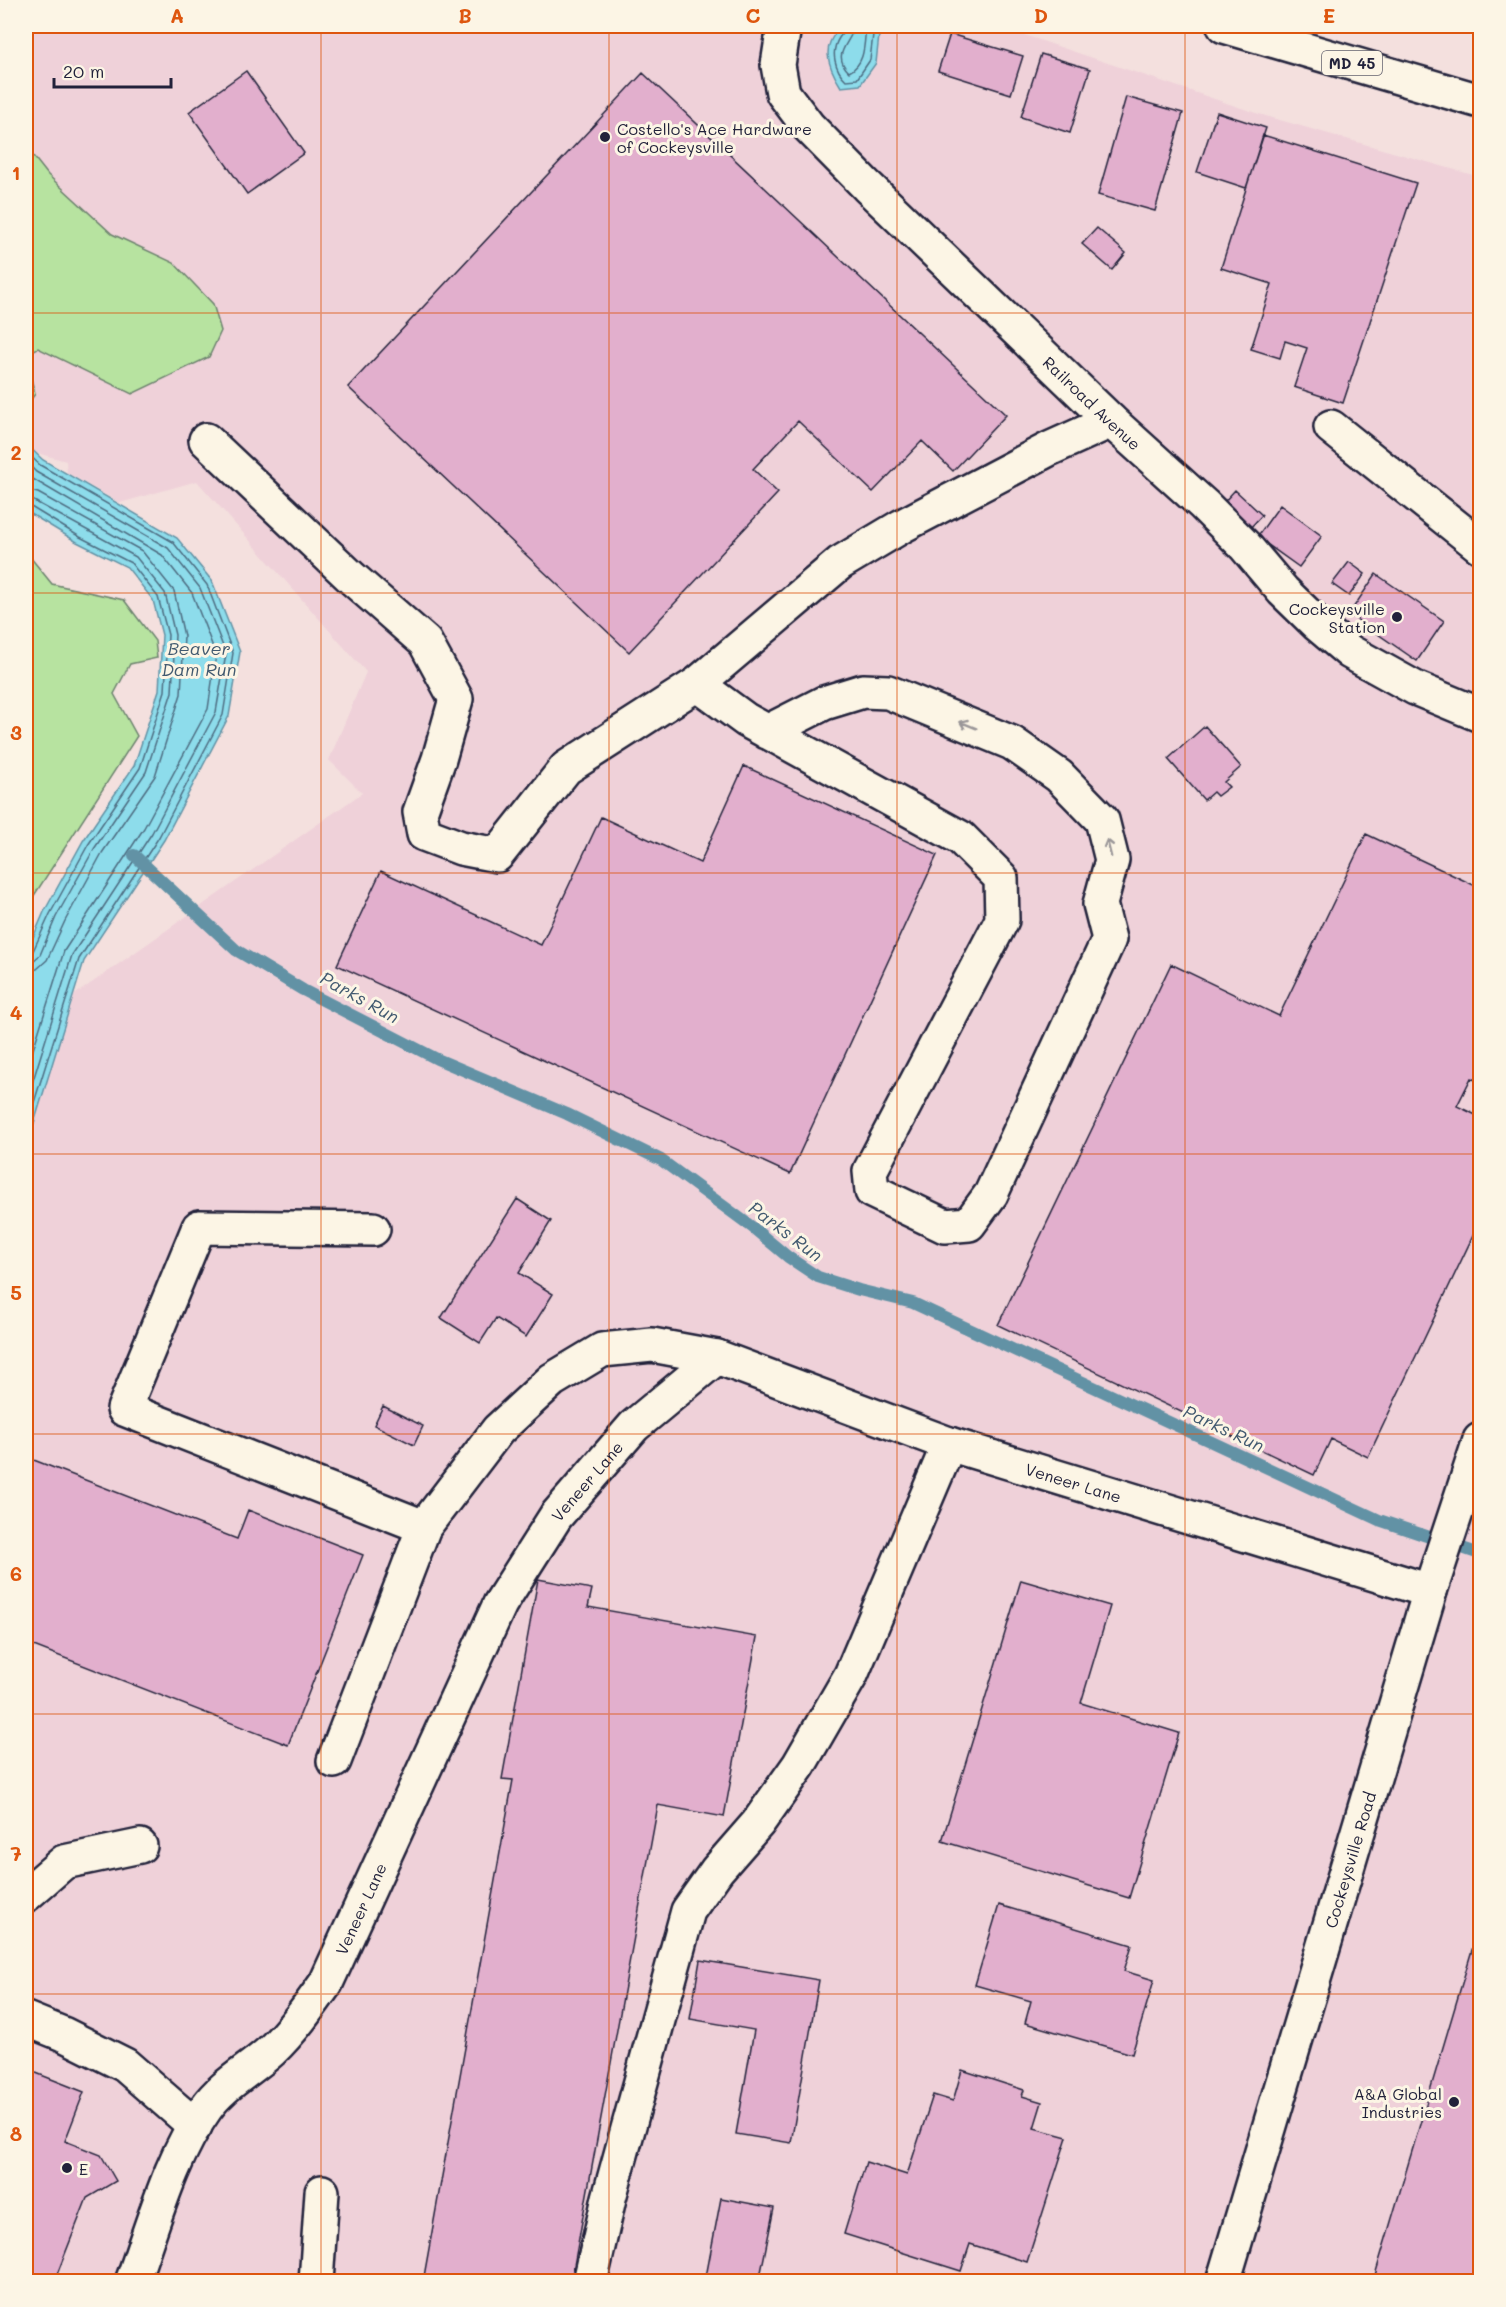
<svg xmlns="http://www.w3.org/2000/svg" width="1506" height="2307" viewBox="0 0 1506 2307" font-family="Mali,sans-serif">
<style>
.built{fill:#efd1d9}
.green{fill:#b7e3a0;stroke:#6c826e;stroke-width:1.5}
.water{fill:#8ddceb;stroke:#6292a5;stroke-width:1.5}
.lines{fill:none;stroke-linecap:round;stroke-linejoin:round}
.shore{stroke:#4d6c81;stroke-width:1.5}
.stream{stroke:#6292a5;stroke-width:12}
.building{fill:#e2afcd;stroke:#22223b;stroke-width:1.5}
.minor-casing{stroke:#22223b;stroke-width:38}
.major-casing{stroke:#22223b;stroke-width:38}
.minor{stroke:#fcf5e5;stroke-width:33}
.major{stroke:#fcf5e5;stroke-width:33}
.oneway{stroke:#9a9698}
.grid{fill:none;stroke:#de560e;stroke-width:1.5;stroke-opacity:0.55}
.poi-dot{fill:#22223b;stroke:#fcf5e5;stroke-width:2}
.labels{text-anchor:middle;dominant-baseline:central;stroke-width:6;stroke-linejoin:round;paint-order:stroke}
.shield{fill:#fcf5e5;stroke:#63616e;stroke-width:1.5}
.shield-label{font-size:15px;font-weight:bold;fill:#22223b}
.poi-label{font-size:16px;fill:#22223b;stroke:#fcf5e5;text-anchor:start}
.street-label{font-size:16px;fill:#22223b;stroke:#fcf5e5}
.water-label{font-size:18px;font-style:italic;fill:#425a70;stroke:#fcf5e5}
.neatline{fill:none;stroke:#de560e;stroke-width:2}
.grid-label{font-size:20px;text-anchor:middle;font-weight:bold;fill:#de560e}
</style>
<rect width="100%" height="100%" fill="#f4e0de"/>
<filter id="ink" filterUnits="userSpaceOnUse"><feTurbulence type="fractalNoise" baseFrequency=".0167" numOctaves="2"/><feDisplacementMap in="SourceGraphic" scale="12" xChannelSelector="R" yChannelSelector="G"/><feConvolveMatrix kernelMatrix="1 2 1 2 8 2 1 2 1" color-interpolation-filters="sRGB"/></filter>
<g filter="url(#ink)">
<path class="built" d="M 26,26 L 998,26 L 1259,114 L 1480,177 L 1480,2281 L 26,2281 L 26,1029 L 362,793 L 329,760 L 366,672 L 197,481 L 120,503 L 67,473 L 66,461 L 26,450 Z"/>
<path class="green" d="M 26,147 L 48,175 L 112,234 L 174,263 L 213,304 L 221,331 L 209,357 L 132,394 L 38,348 L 26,354 Z
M 26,358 L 35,394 L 26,406 Z
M 26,552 L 52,584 L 124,600 L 155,641 L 157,658 L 130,664 L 114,694 L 137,736 L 26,908 Z"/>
<path class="water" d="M 843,26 L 880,26 L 876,63 L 860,85 L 841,87 C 827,65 820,44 843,26 Z
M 26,444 L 43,460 L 177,538 L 212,581 L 240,652 L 229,716 L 164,840 L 84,961 L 26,1149 L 26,954 L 44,912 L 83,841 L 134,766 L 159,690 L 162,635 L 153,600 L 127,567 L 77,542 L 26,511 Z"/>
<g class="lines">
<path class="shore" d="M 846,26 C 845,32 842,33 839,38 C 830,52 835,70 846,80 L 857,79 L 870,60 L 874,26
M 854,26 C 852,43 830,53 849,72 C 866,64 864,42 866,26
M 26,452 L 40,465 L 173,542 L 207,585 L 233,653 L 223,715 L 159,837 L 79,959 L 26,1128
M 26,462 L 36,472 L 168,548 L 200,588 L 226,654 L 216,712 L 152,833 L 72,955 L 26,1103
M 26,475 L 162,555 L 192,593 L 216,655 L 208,709 L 144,828 L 64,951 L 26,1072
M 26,490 L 38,493 L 142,551 L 174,591 L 184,636 L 181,694 L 155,776 L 102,853 L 65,921 L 47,960 L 37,969 L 26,971
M 26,499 L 34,501 L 136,557 L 165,593 L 175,635 L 172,692 L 146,772 L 94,849 L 56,917 L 40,955 L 33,961 L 26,962
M 26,506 L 31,507 L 80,537 L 131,563 L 158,597 L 168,635 L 165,691 L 140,768 L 88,845 L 50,914 L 33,951 L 26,954"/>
<path class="stream" d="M 134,855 L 236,950 L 303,990 L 437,1059 L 567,1114 L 661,1160 L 752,1227 L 788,1257 L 818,1277 L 859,1290 L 913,1303 L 1379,1520 L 1480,1554"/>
</g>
<path class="building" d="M 950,34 L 1023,56 L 1011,94 L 938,71 Z
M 1041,54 L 1090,69 L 1070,133 L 1021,117 Z
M 246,71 L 304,153 L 247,194 L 189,112 Z
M 643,73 L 1006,415 L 953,471 L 922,441 L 873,492 L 798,421 L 753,469 L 778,493 L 629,652 L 348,387 Z
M 1126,97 L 1183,113 L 1155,211 L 1098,195 Z
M 1217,112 L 1266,128 L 1246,188 L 1197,172 Z
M 1263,135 L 1416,183 L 1343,403 L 1294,387 L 1307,348 L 1285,341 L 1280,358 L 1251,349 L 1272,284 L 1221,268 Z
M 1097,228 L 1126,253 L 1112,270 L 1082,244 Z
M 1235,490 L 1262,515 L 1251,527 L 1224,502 Z
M 1280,505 L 1322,536 L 1299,567 L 1257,537 Z
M 1349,562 L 1365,574 L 1349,596 L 1332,584 Z
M 1376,574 L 1444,621 L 1417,661 L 1349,614 Z
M 1205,726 L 1241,767 L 1224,782 L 1229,787 L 1217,796 L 1213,792 L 1204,800 L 1168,759 Z
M 744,766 L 937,855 L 790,1174 L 337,965 L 381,871 L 541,945 L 601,817 L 700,863 Z
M 1366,834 L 1480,888 L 1480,1082 L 1471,1078 L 1457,1106 L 1480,1117 L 1480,1221 L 1368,1457 L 1331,1439 L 1314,1475 L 998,1325 L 1171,964 L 1279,1016 Z
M 517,1199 L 551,1221 L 519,1273 L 553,1294 L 526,1337 L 496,1318 L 480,1343 L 441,1318 Z
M 383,1406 L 423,1426 L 414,1445 L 374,1425 Z
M 26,1457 L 237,1539 L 248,1510 L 363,1555 L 288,1745 L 26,1643 Z
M 538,1579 L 592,1589 L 588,1607 L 757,1637 L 724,1817 L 658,1805 L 571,2282 L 423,2282 L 513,1780 L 502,1779 Z
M 1021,1580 L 1110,1606 L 1081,1703 L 1179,1733 L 1129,1898 L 942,1841 Z
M 999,1905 L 1132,1945 L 1124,1971 L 1154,1980 L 1132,2054 L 1025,2023 L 1031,2001 L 975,1985 Z
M 1480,1923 L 1480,2282 L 1373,2282 Z
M 700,1960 L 819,1980 L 791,2143 L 736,2134 L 754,2030 L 690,2019 Z
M 26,2069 L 84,2092 L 65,2141 L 101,2155 L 116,2181 L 87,2198 L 54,2282 L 26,2282 Z
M 962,2070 L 1024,2090 L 1022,2096 L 1042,2102 L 1034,2128 L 1067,2137 L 1027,2262 L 970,2244 L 961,2271 L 844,2234 L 866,2162 L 907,2175 L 933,2095 L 953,2101 Z
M 721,2198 L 774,2208 L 759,2282 L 705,2282 Z"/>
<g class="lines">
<g class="minor-casing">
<g id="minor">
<path id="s1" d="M 784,26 L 778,65 L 783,93 L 808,126 L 867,186 L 1111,421 L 1204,505 L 1245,546 L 1283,591 L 1318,625 L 1350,652 L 1415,688 L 1480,715"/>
<path d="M 1331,427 L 1480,546"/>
<path d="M 206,440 L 352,578 L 425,642 L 456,699 L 439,759 L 420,812 L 424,834 L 461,848 L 497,855 L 566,768 L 697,684 L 840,563 L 902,526 L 1049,449 L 1111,421"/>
<path d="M 697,684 L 746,720 L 961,838 L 1001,878 L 1002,920 L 870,1171 L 872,1191 L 945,1226 L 969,1224 L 991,1194 L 1109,939 L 1100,904 L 1112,860 L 1102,820 L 1059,776 L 1012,743 L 888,692 L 863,691 L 824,703 L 767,732"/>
<path d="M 373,1229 L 199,1227 L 124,1409 L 424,1527"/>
<path id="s2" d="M 334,1761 L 424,1527 L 498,1430 L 552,1380 L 602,1350 L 652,1345 L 717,1357 L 949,1444 L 1430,1591"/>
<path d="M 26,1895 L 64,1862 L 140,1846"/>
<path d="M 26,2019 L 63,2034 L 125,2065 L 195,2126"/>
<path id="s3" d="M 132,2282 C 153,2225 170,2158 206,2108 C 223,2084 249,2071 271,2051 C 292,2031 309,2007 326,1983 L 500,1604 L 556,1516 L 634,1426 L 717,1357"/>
<path d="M 316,2282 L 322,2192"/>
<path d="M 590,2282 L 609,2198 L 688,1911 L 717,1870 L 758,1823 L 799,1765 L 851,1675 L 949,1444"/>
<path id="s4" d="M 1223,2282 L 1430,1591 L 1480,1440"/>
</g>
</g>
<g class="major-casing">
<path id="major" d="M 1224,26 L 1480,101"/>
</g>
<use href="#minor" class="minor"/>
<use href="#major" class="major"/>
</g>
<defs><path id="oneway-shaft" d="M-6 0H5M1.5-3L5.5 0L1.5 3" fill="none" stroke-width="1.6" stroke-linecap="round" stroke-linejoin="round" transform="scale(1.5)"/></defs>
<g class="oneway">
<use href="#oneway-shaft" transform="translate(968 725) rotate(-158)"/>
<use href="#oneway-shaft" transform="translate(1109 848) rotate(-104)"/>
</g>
</g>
<path class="grid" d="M 321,26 L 321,2282M 609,26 L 609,2282M 897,26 L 897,2282M 1185,26 L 1185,2282M 26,313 L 1480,313M 26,593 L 1480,593M 26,873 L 1480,873M 26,1154 L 1480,1154M 26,1434 L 1480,1434M 26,1714 L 1480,1714M 26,1994 L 1480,1994"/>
<g class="poi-dot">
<circle cx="605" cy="137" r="6"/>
<circle cx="1397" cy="617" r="6"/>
<circle cx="1454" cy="2102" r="6"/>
<circle cx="67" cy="2168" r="6"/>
</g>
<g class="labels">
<rect class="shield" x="1322" y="51" width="60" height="24" rx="4.5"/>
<g class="shield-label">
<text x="1352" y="63">MD 45</text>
</g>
<g class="poi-label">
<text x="617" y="128">Costello's Ace Hardware<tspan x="617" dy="18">of Cockeysville</tspan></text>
<text x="1385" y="608" text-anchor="end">Cockeysville<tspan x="1385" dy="18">Station</tspan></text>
<text x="1442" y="2093" text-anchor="end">A&amp;A Global<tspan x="1442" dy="18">Industries</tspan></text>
<text x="79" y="2168">E</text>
</g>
<g class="street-label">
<text stroke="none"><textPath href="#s1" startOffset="506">Railroad Avenue</textPath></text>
<text stroke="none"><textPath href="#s3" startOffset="932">Veneer Lane</textPath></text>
<text stroke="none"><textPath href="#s2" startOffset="999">Veneer Lane</textPath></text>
<text stroke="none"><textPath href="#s4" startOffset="441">Cockeysville Road</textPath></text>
<text stroke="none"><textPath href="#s3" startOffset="446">Veneer Lane</textPath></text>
</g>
<g class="water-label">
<text x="199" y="648">Beaver<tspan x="199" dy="21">Dam Run</tspan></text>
<text transform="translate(360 997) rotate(29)">Parks Run</text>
<text transform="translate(786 1231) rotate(37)">Parks Run</text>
<text transform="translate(1224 1428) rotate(25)">Parks Run</text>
</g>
</g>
<rect width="1506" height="2307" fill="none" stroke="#fcf5e5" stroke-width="66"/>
<path d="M54 78v9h117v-9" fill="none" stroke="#22223b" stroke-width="3"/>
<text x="63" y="78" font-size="18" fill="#22223b" stroke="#fcf5e5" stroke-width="4.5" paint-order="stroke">20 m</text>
<rect x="33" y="33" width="1440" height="2241" class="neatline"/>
<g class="grid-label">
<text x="177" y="23">A</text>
<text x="465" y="23">B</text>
<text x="753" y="23">C</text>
<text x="1041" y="23">D</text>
<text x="1329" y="23">E</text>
<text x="16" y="180">1</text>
<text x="16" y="460">2</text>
<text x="16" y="740">3</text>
<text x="16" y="1020">4</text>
<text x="16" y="1300">5</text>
<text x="16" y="1581">6</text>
<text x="16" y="1861">7</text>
<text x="16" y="2141">8</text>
</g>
</svg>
